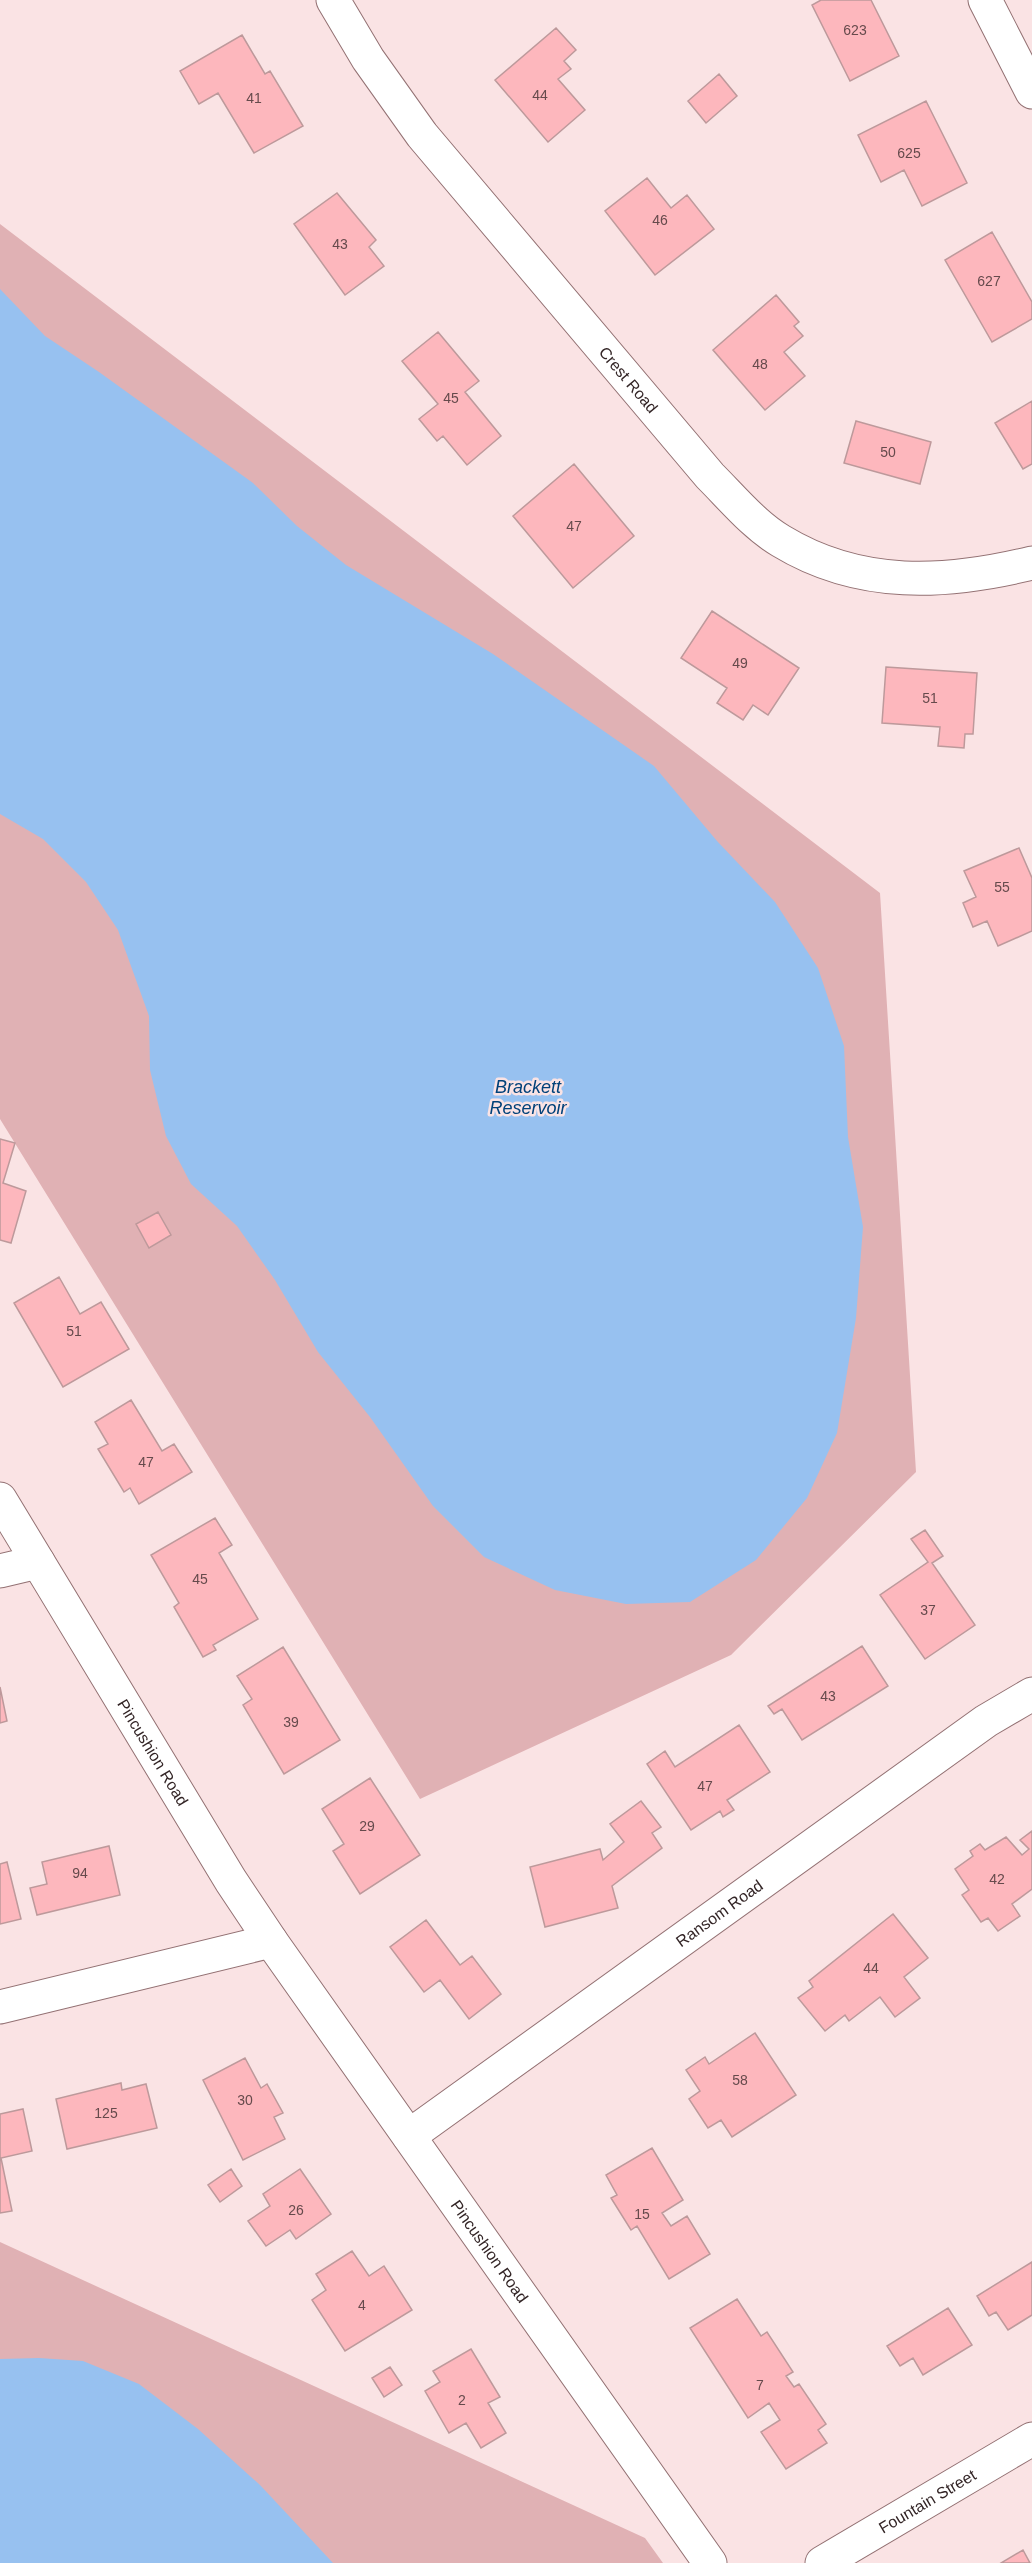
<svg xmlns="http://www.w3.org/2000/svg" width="1032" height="2563" viewBox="0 0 1032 2563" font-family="Arial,sans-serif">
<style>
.green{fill:#e0b1b4}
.water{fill:#97c1f0}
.building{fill:#fdb7bd;stroke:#bd999b;stroke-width:1.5}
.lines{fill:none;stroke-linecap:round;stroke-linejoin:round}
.minor-casing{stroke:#937173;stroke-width:35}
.major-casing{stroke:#937173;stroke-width:35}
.minor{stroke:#fff;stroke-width:33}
.major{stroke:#fff;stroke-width:33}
.labels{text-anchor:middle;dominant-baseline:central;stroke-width:5;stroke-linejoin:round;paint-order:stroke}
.number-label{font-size:14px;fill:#664a4c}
.street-label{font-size:16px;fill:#332526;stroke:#fae3e4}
.water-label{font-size:18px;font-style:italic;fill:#014179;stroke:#fae3e4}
</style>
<rect width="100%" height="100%" fill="#fae3e4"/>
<path class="green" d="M 0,224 L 880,893 L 916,1472 L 731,1655 L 420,1799 L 0,1119 Z
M 0,2242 L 645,2538 L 663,2563 L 0,2563 Z"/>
<path class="water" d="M 0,289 L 45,336 L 99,372 L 253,483 L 297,526 L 346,565 L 493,654 L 654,766 L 717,841 L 775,902 L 818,968 L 844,1046 L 848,1137 L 863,1227 L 856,1318 L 837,1433 L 807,1498 L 756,1560 L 690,1602 L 626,1604 L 555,1590 L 484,1557 L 433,1506 L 370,1417 L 318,1352 L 275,1280 L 237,1226 L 191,1184 L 166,1136 L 150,1070 L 149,1016 L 118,930 L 86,882 L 43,839 L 0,814 Z
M 39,2358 L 83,2361 L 139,2384 L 198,2429 L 260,2485 L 333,2563 L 0,2563 L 0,2359 Z"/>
<path class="building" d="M 821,0 L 871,0 L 899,56 L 850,81 L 812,5 Z
M 556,28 L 576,50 L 564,61 L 571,69 L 558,79 L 585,110 L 548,142 L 495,80 Z
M 242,35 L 265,74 L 270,71 L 303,126 L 254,153 L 218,93 L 199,104 L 180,71 Z
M 719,74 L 737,96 L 706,123 L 688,101 Z
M 926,101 L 967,183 L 922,206 L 904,170 L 881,182 L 858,135 Z
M 647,178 L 671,208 L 687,195 L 714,229 L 655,275 L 605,211 Z
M 337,193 L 376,240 L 369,247 L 384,266 L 345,295 L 294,224 Z
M 992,232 L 1032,302 L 1032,319 L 992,342 L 945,260 Z
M 776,295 L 799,322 L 794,326 L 803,336 L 784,352 L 805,376 L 765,410 L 713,350 Z
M 438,332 L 479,381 L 465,392 L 501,436 L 467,465 L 443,436 L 437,441 L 419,419 L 438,404 L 402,361 Z
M 1032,401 L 1032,464 L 1023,469 L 995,423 Z
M 856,421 L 931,442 L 920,484 L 844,463 Z
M 574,464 L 634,536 L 573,588 L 513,516 Z
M 712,611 L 799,668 L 768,715 L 753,705 L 743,720 L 717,703 L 727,688 L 681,658 Z
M 886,667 L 977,673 L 973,734 L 965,734 L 964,748 L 938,746 L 940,727 L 882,723 Z
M 1019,848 L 1032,878 L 1032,931 L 998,946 L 987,921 L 973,927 L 963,903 L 976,897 L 964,871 Z
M 0,1139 L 15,1143 L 3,1183 L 26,1191 L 11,1243 L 0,1240 Z
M 158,1212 L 171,1235 L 149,1248 L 136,1224 Z
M 59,1277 L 80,1314 L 101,1302 L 129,1349 L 63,1387 L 14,1303 Z
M 131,1400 L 162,1451 L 174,1444 L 192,1472 L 139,1504 L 130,1488 L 124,1492 L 98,1449 L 108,1444 L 95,1422 Z
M 215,1518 L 232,1545 L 219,1553 L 258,1619 L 213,1645 L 216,1650 L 203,1657 L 174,1607 L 179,1603 L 151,1555 Z
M 925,1530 L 943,1556 L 932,1563 L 975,1625 L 925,1659 L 880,1595 L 928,1562 L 911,1539 Z
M 862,1646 L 888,1686 L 802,1740 L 782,1709 L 774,1714 L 768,1706 Z
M 283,1647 L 340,1740 L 284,1774 L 243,1705 L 252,1699 L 237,1676 Z
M 0,1687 L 7,1721 L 0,1723 Z
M 739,1725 L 770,1772 L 727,1800 L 734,1810 L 723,1817 L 720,1811 L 691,1830 L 647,1764 L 665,1751 L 675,1767 Z
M 370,1778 L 420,1855 L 360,1894 L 333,1851 L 344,1844 L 322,1809 Z
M 641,1801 L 661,1827 L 652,1833 L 662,1848 L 612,1886 L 618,1908 L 545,1927 L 530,1867 L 600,1849 L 603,1860 L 624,1842 L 610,1824 Z
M 1032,1831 L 1032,1889 L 1012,1904 L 1020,1916 L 998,1931 L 988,1918 L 981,1922 L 962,1895 L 969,1890 L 955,1869 L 973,1856 L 970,1851 L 980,1844 L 985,1850 L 1006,1837 L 1022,1855 L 1029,1849 L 1020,1840 Z
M 109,1846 L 120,1895 L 37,1915 L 30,1888 L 47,1884 L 42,1862 Z
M 7,1862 L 21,1919 L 0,1924 L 0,1864 Z
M 893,1914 L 928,1958 L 904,1977 L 920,1998 L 895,2017 L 880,1997 L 849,2021 L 845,2015 L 825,2031 L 798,1998 L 813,1987 L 809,1981 Z
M 426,1920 L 460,1965 L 472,1956 L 501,1994 L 469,2019 L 440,1980 L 424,1992 L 390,1947 Z
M 755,2033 L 796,2095 L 732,2137 L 721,2120 L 708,2128 L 689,2099 L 700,2091 L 686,2070 L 705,2057 L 709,2064 Z
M 245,2058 L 261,2088 L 267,2084 L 283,2113 L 274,2117 L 285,2139 L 243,2160 L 203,2080 Z
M 121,2083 L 122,2090 L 146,2084 L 157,2128 L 67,2149 L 56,2099 Z
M 23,2109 L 32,2151 L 1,2158 L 12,2211 L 0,2213 L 0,2114 Z
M 652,2148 L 683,2200 L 662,2213 L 671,2226 L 687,2216 L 710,2254 L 669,2279 L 637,2226 L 631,2230 L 611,2198 L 617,2195 L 606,2175 Z
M 231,2169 L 242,2186 L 220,2202 L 208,2185 Z
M 300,2169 L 331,2214 L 296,2239 L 290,2230 L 266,2246 L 248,2221 L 270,2206 L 263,2194 Z
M 352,2251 L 369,2276 L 384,2266 L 412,2310 L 345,2351 L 312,2300 L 326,2290 L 316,2274 Z
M 1032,2262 L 1032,2315 L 1008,2330 L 996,2312 L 989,2316 L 977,2296 Z
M 737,2299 L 761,2336 L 767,2332 L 793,2372 L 786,2376 L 794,2387 L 799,2384 L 826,2424 L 818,2430 L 827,2443 L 786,2469 L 761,2432 L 780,2420 L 769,2403 L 748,2418 L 690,2328 Z
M 948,2308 L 972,2345 L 923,2375 L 913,2358 L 900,2366 L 887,2346 Z
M 471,2349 L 500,2397 L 488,2403 L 506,2433 L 481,2448 L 466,2423 L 449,2433 L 425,2391 L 440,2382 L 433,2371 Z
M 390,2367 L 402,2385 L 384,2397 L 372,2378 Z
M 1023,2550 L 1030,2563 L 1001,2563 Z"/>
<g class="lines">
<g class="minor-casing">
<g id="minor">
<path id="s1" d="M 333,0 L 368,59 L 422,135 L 710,476 C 732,498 754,525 781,541 C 860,589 946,584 1032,563"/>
<path id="s2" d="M 0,1499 L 231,1881 L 271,1941 L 710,2563"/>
<path d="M 0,1571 L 38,1562"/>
<path d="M 0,2007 L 271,1941"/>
<path id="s3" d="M 409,2136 L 986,1721 L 1032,1694"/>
<path id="s4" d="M 822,2563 L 1032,2439"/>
</g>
</g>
<g class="major-casing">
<path id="major" d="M 985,0 L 1032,92"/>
</g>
<use href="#minor" class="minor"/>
<use href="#major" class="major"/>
</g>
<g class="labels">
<g class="number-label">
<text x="855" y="30">623</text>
<text x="540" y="95">44</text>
<text x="254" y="98">41</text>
<text x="909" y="153">625</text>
<text x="660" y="220">46</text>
<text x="340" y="244">43</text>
<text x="989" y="281">627</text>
<text x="760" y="364">48</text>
<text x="451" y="398">45</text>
<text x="888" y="452">50</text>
<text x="574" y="526">47</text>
<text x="740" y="663">49</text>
<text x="930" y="698">51</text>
<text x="1002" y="887">55</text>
<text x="74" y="1331">51</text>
<text x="146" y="1462">47</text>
<text x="200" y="1579">45</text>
<text x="928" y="1610">37</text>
<text x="828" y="1696">43</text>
<text x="291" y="1722">39</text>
<text x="705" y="1786">47</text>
<text x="367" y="1826">29</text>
<text x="80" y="1873">94</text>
<text x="997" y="1879">42</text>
<text x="871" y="1968">44</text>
<text x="740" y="2080">58</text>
<text x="245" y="2100">30</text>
<text x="106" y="2113">125</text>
<text x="296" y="2210">26</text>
<text x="642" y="2214">15</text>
<text x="362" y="2305">4</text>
<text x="760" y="2385">7</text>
<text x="462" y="2400">2</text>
</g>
<g class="street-label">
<text stroke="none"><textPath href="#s1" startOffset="482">Crest Road</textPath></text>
<text stroke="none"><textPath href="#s2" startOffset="296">Pincushion Road</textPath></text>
<text stroke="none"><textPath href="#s3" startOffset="382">Ransom Road</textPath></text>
<text stroke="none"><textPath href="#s2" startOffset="898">Pincushion Road</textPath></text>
<text stroke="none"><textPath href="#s4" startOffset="122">Fountain Street</textPath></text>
</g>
<g class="water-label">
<text x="528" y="1087">Brackett<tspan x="528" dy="21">Reservoir</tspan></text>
</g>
</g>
</svg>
